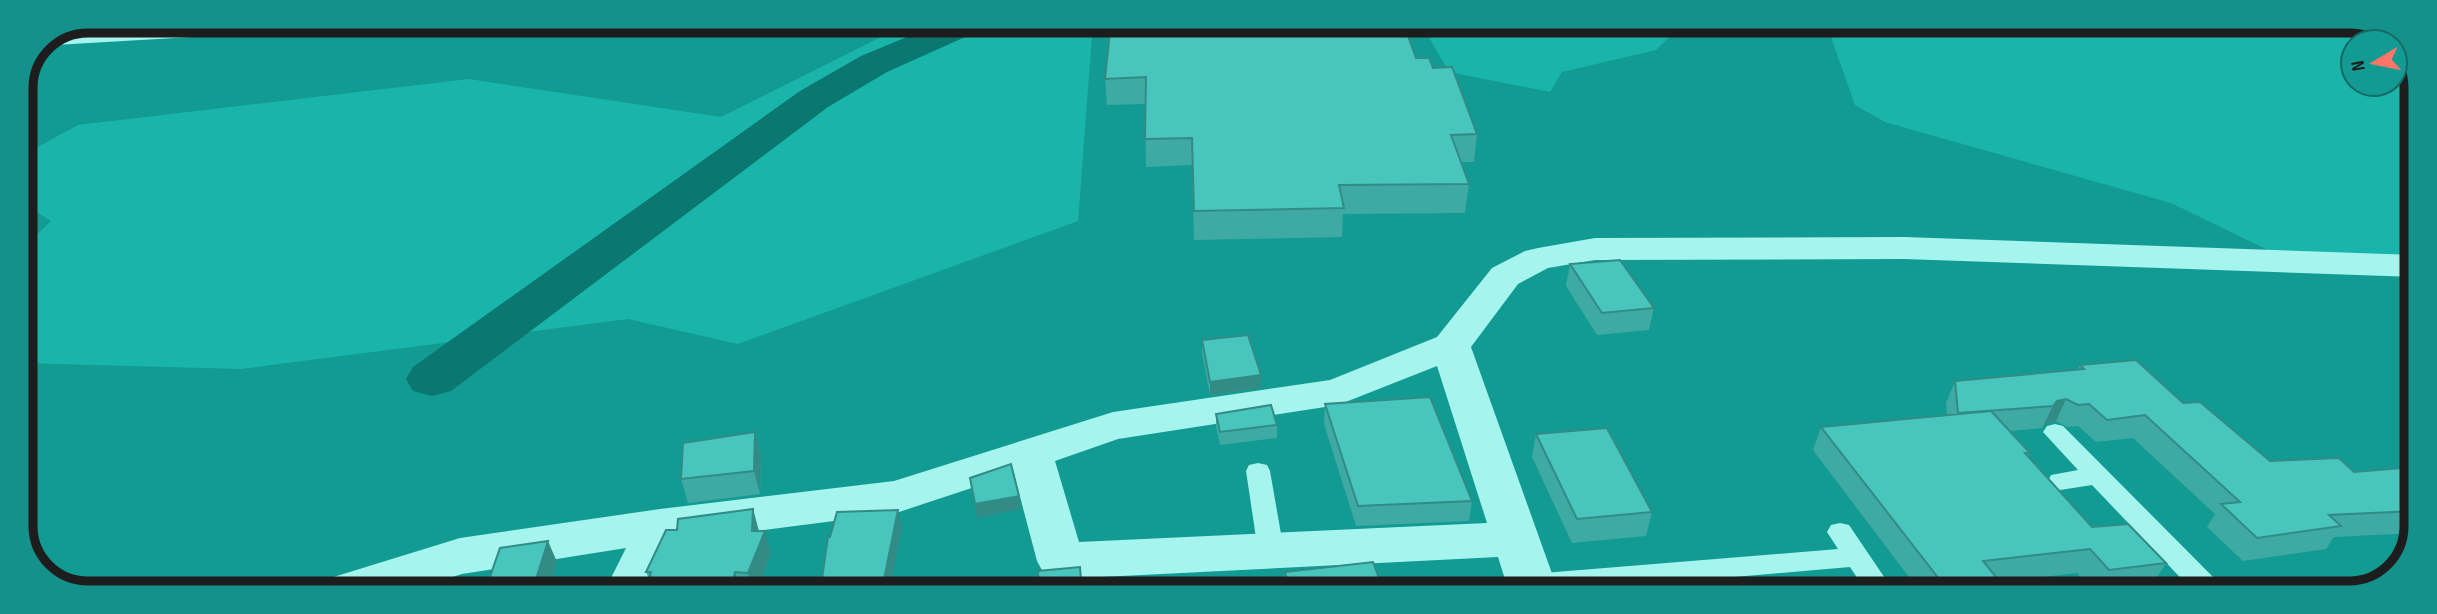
<svg xmlns="http://www.w3.org/2000/svg" width="2437" height="614" viewBox="0 0 2437 614" font-family="'Sofia Sans Condensed',sans-serif">
<style>
.green{fill:#1ab5aa;fill-rule:evenodd}
.lines{fill:none;stroke-linecap:round;stroke-linejoin:round}
.stream{fill:#98f7ef;fill-rule:evenodd}
.canal{fill:#0b7771;fill-rule:evenodd}
.service{fill:#a6f4ee;fill-rule:evenodd}
.minor{fill:#a6f4ee;fill-rule:evenodd}
.wall{fill:#3eaaa3}
.shaded-wall{fill:#328b84}
.building{fill:#48c6bd;stroke:#328b84;stroke-width:2}
.rim{fill:none;stroke:#1d1d1d;stroke-width:9}
</style>
<rect width="100%" height="100%" fill="#129b93"/>
<path class="green" d="M 911,22 L 1093,22 L 1078,221 L 738,344 L 628,319 L 241,369 L 21,363 L 21,250 L 51,221 L 21,202 L 21,156 L 78,125 L 469,79 L 721,117 Z
M 1420,22 L 1679,22 L 1684,23 L 1656,50 L 1562,72 L 1550,92 L 1449,72 Z
M 1838,22 L 2362,22 L 2399,44 L 2415,80 L 2415,259 L 2270,251 L 2171,203 L 1885,122 L 1855,105 L 1832,40 ZM 2353,42 L 2395,42 L 2395,84 L 2353,84 Z"/>
<g class="lines">
<path class="stream" d="M 138,21 L 193,21 L 188,24 L 67,30 L 80,24 Z"/>
<path class="canal" d="M 943,22 L 988,22 L 983,29 L 887,72 L 828,107 L 451,391 L 432,396 L 413,391 L 406,379 L 413,367 L 800,91 L 861,56 Z"/>
<path class="service" d="M 2055,424 L 2063,426 L 2222,586 L 2226,593 L 2195,593 L 2092,485 L 2060,490 L 2051,487 L 2048,481 L 2051,475 L 2078,470 L 2043,432 L 2047,426 Z
M 1258,463 L 1267,465 L 1270,471 L 1284,551 L 1280,558 L 1271,561 L 1262,558 L 1258,551 L 1246,471 L 1249,465 Z
M 1840,523 L 1849,525 L 1895,593 L 1867,593 L 1850,567 L 1551,593 L 1521,591 L 1518,584 L 1521,577 L 1531,574 L 1838,549 L 1827,532 L 1831,525 Z"/>
<path class="minor" d="M 195,21 L 340,21 L 336,27 L 326,29 L 38,46 L 41,40 L 69,29 Z
M 1904,237 L 2415,255 L 2415,277 L 1904,259 L 1595,260 L 1548,268 L 1518,284 L 1471,347 L 1559,593 L 1509,592 L 1498,557 L 1061,579 L 1044,574 L 1037,561 L 1014,474 L 896,513 L 677,541 L 654,592 L 604,592 L 626,548 L 462,574 L 405,592 L 320,592 L 327,579 L 460,538 L 660,509 L 894,481 L 1113,412 L 1330,380 L 1437,337 L 1492,268 L 1525,251 L 1538,248 L 1595,238 ZM 1437,366 L 1487,523 L 1079,542 L 1055,461 L 1118,439 L 1338,405 Z"/>
</g>
<path class="wall" d="M 1416,58 L 1433,68 L 1477,134 L 1474,162 L 1461,162 L 1469,184 L 1465,213 L 1343,214 L 1342,237 L 1194,240 L 1192,165 L 1146,167 L 1145,104 L 1107,105 L 1105,79 Z
M 1570,264 L 1654,308 L 1649,330 L 1597,335 L 1566,286 Z
M 1202,340 L 1261,388 L 1210,395 L 1202,353 Z
M 2080,365 L 2183,403 L 2270,461 L 2354,472 L 2415,467 L 2415,533 L 2334,537 L 2326,549 L 2243,561 L 2207,527 L 2215,514 L 2133,438 L 2096,442 L 2078,426 L 2067,427 L 2056,421 L 2046,423 L 2042,428 L 2010,431 L 2030,453 L 2028,457 L 2092,527 L 2166,563 L 2151,587 L 2106,593 L 2094,593 L 2077,573 L 2000,582 L 2009,593 L 1921,593 L 1813,450 L 1821,427 L 1947,415 L 1946,403 L 1955,381 L 2078,369 Z
M 1325,404 L 1472,501 L 1469,521 L 1356,526 L 1324,424 Z
M 1216,414 L 1277,425 L 1277,438 L 1220,445 L 1216,426 Z
M 755,432 L 761,455 L 760,494 L 688,503 L 681,479 Z
M 1536,434 L 1652,512 L 1646,536 L 1572,543 L 1532,457 Z
M 753,509 L 759,531 L 771,554 L 757,592 L 645,592 L 649,579 L 646,572 L 677,530 Z
M 1285,572 L 1384,592 L 1286,592 L 1284,585 Z"/>
<path class="shaded-wall" d="M 1261,375 L 1261,388 L 1210,395 L 1210,382 Z
M 2066,399 L 2056,421 L 2046,423 L 2042,428 L 2053,406 L 2057,401 Z
M 755,432 L 761,455 L 760,494 L 754,471 Z
M 1019,496 L 1021,509 L 977,518 L 975,504 Z
M 753,509 L 759,533 L 765,531 L 771,554 L 757,592 L 753,592 L 748,573 L 752,531 Z
M 898,510 L 902,528 L 889,592 L 882,589 Z
M 548,541 L 557,562 L 548,592 L 532,592 Z
M 735,572 L 741,592 L 731,592 Z"/>
<path class="building" d="M 1111,22 L 1403,22 L 1416,58 L 1429,58 L 1433,68 L 1452,67 L 1477,134 L 1451,135 L 1469,184 L 1339,185 L 1344,208 L 1194,211 L 1192,138 L 1145,139 L 1146,77 L 1105,79 Z
M 1620,260 L 1654,308 L 1602,313 L 1570,264 Z
M 1248,335 L 1261,375 L 1210,382 L 1202,340 Z
M 2136,360 L 2183,403 L 2200,402 L 2270,461 L 2339,458 L 2354,472 L 2415,467 L 2415,511 L 2329,515 L 2341,526 L 2257,538 L 2221,504 L 2240,502 L 2145,415 L 2107,420 L 2089,404 L 2078,405 L 2066,399 L 2057,401 L 2053,406 L 1958,413 L 1955,381 L 2084,369 L 2080,365 Z
M 1430,397 L 1472,501 L 1358,506 L 1325,404 Z
M 1271,405 L 1277,425 L 1220,432 L 1216,414 Z
M 1991,411 L 2030,453 L 2025,453 L 2092,527 L 2128,524 L 2166,563 L 2109,570 L 2090,549 L 1983,561 L 2009,593 L 1950,593 L 1821,427 Z
M 1607,428 L 1652,512 L 1577,519 L 1536,434 Z
M 755,432 L 754,471 L 681,479 L 683,443 Z
M 1011,464 L 1019,496 L 975,504 L 970,478 Z
M 753,509 L 752,531 L 765,531 L 748,573 L 735,572 L 731,592 L 645,592 L 651,572 L 646,572 L 666,530 L 677,530 L 678,519 Z
M 898,510 L 882,589 L 906,586 L 905,592 L 820,592 L 828,537 L 830,537 L 837,512 Z
M 548,541 L 532,592 L 470,592 L 470,591 L 485,591 L 500,548 Z
M 1373,562 L 1384,592 L 1290,592 L 1285,572 Z
M 1080,567 L 1082,592 L 1039,592 L 1038,571 Z
M 1680,584 L 1684,593 L 1607,593 L 1606,591 Z
M 1863,586 L 1867,593 L 1794,593 L 1792,591 Z"/>
<path d="M0 0H2437V614H0ZM88 33H2349A55 55 0 0 1 2404 88V526A55 55 0 0 1 2349 581H88A55 55 0 0 1 33 526V88A55 55 0 0 1 88 33Z" fill="#13918a" fill-rule="evenodd"/>
<path class="rim" d="M88 33H2349A55 55 0 0 1 2404 88V526A55 55 0 0 1 2349 581H88A55 55 0 0 1 33 526V88A55 55 0 0 1 88 33Z"/>
<g transform="translate(2374 63) rotate(260)"><circle r="33" fill="#129b93" stroke="#166964" stroke-width="2"/>
<path d="M0-5L12 26L0 18L-12 26Z" fill="#ff7669"/>
<text y="-10" font-size="19" font-weight="bold" text-anchor="middle" fill="#1d1d1d">N</text>
</g>
</svg>
